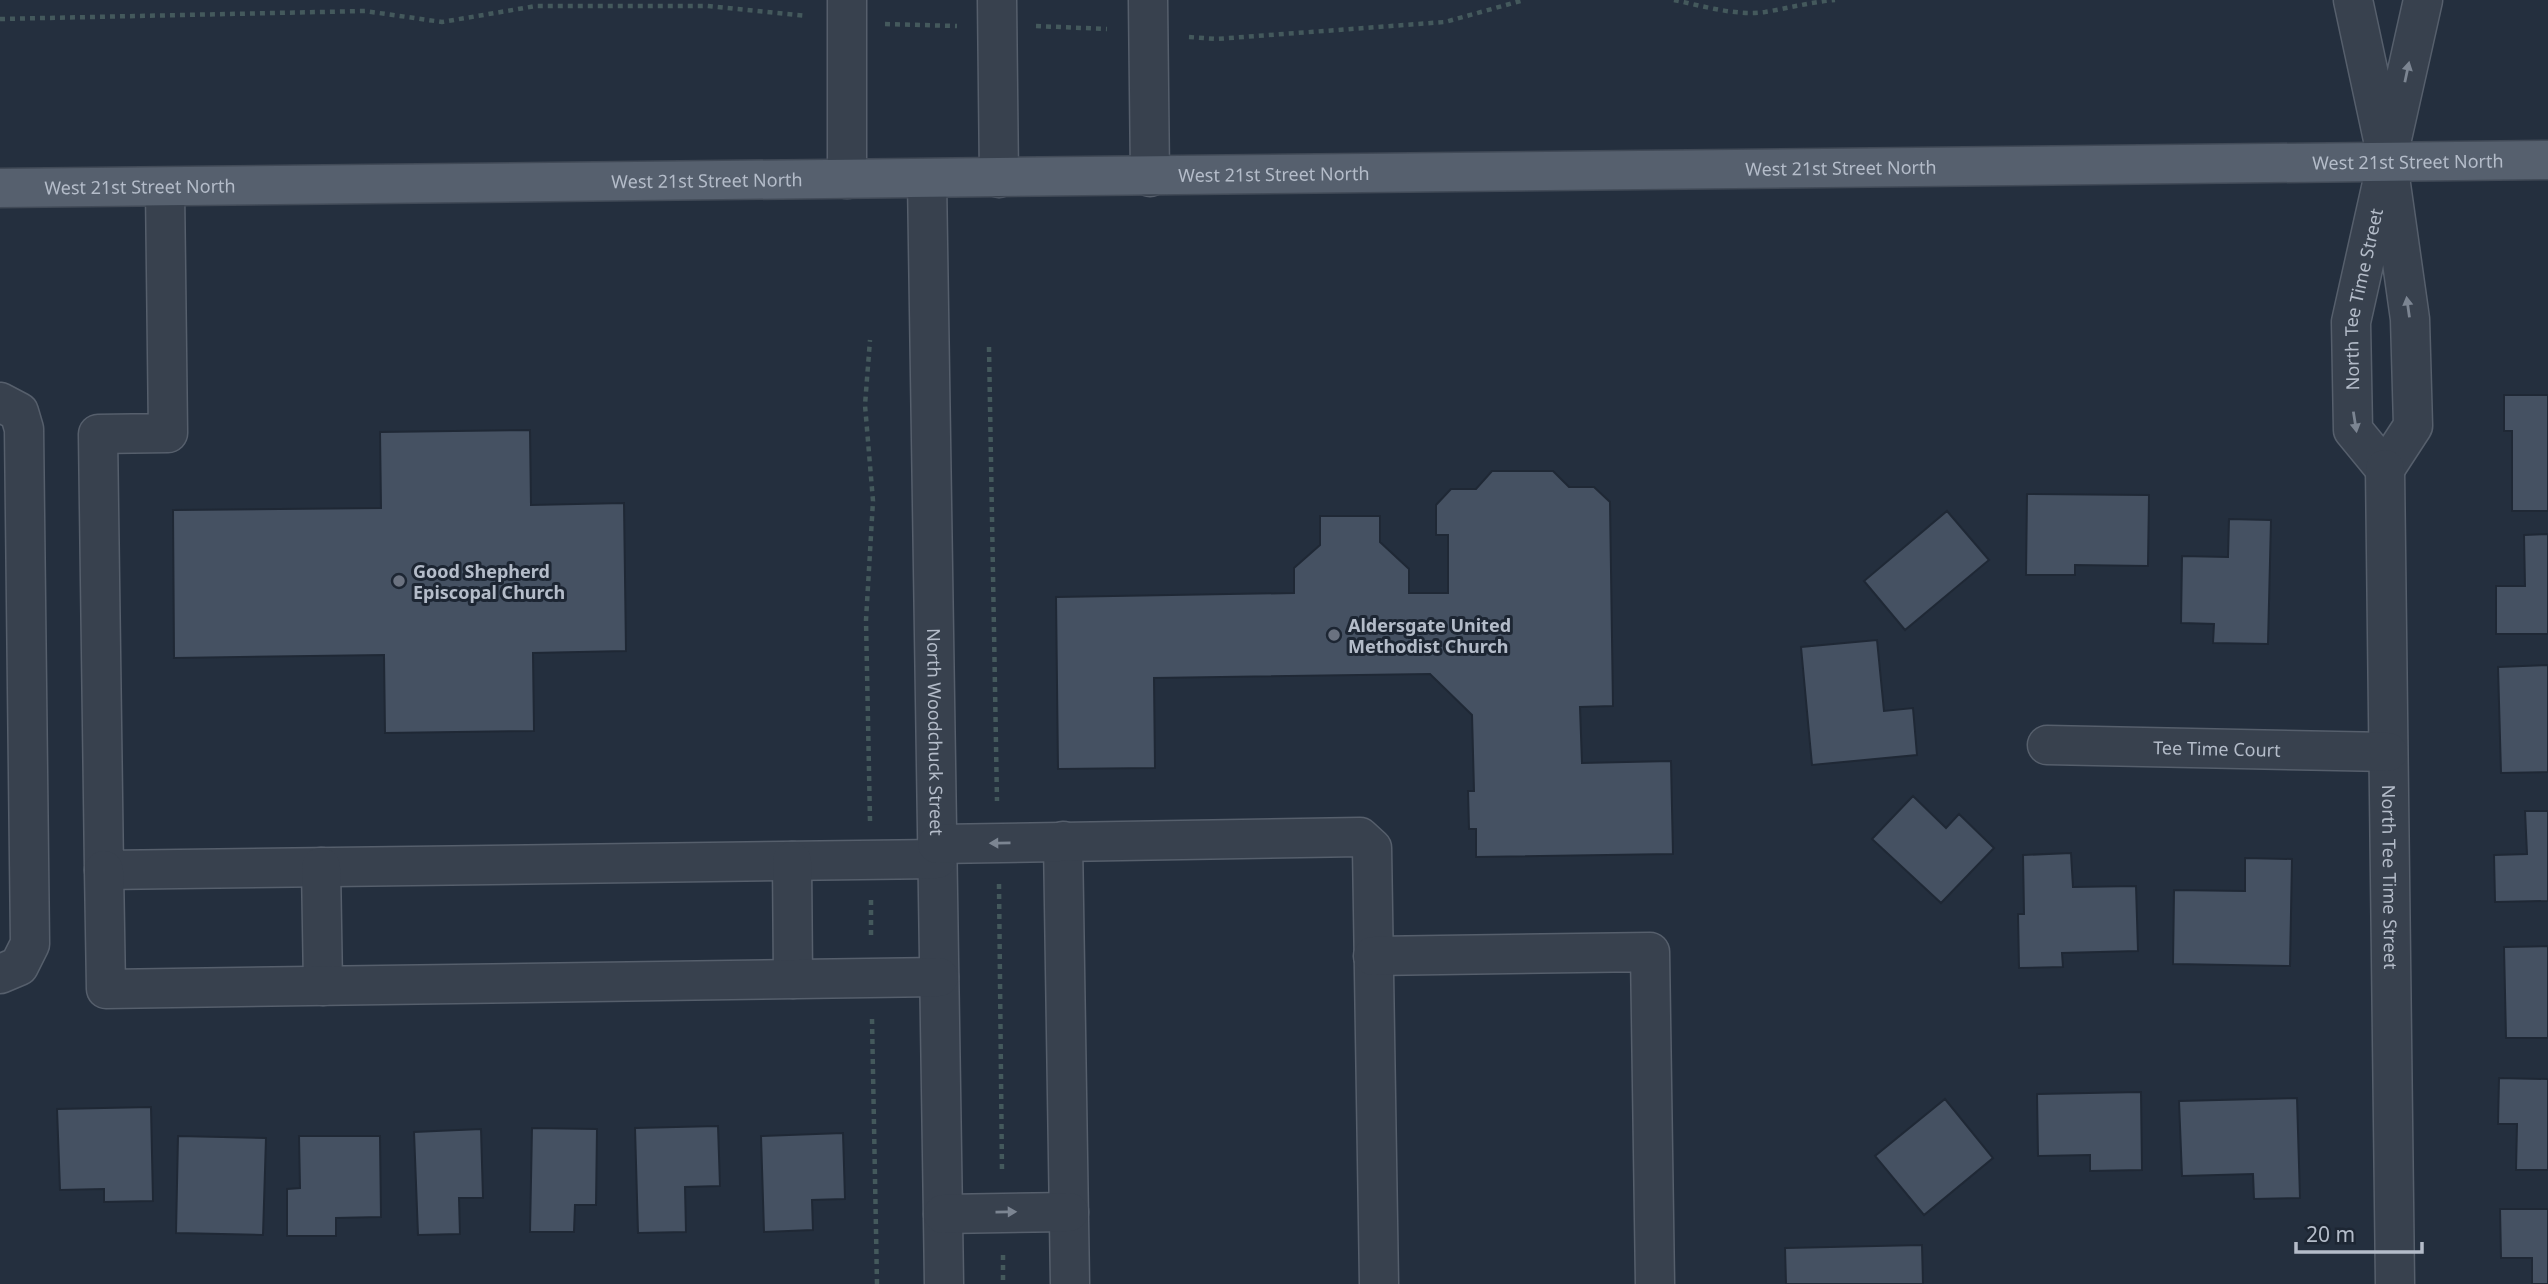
<svg xmlns="http://www.w3.org/2000/svg" width="2548" height="1284" viewBox="0 0 2548 1284" font-family="'Noto Sans',sans-serif">
<style>
.building{fill:#455162;stroke:#1f2835;stroke-width:2}
.lines{fill:none;stroke-linecap:round;stroke-linejoin:round}
.minor-casing{stroke:#565f6c;stroke-width:41}
.major-casing{stroke:#414a57;stroke-width:41}
.path{stroke:#44595c;stroke-width:4.5;stroke-dasharray:5 5;stroke-linecap:butt}
.minor{stroke:#38414e;stroke-width:38}
.major{stroke:#56606e;stroke-width:38}
.oneway{fill:#7c8592}
.worship-dot{fill:#6b7280;stroke:#1d2633;stroke-width:2.5}
.labels{text-anchor:middle;dominant-baseline:central;stroke-width:6;stroke-linejoin:round;paint-order:stroke}
.street-label{font-size:18px;fill:#b4bcc9;stroke:#1d2633}
.poi-label{font-size:18px;font-weight:bold;fill:#b4bcc9;stroke:#1d2633;text-anchor:start}
</style>
<rect width="100%" height="100%" fill="#242f3e"/>
<path class="building" d="M 2504,395 L 2548,395 L 2548,511 L 2512,511 L 2512,431 L 2504,431 Z
M 530,430 L 531,505 L 624,503 L 626,651 L 533,653 L 534,731 L 385,733 L 384,655 L 174,658 L 173,510 L 381,508 L 380,432 Z
M 1492,471 L 1553,471 L 1569,487 L 1594,487 L 1610,502 L 1613,706 L 1580,707 L 1582,763 L 1671,761 L 1673,854 L 1476,857 L 1476,829 L 1469,829 L 1468,791 L 1474,791 L 1472,715 L 1430,674 L 1154,678 L 1155,768 L 1058,769 L 1056,597 L 1294,593 L 1294,568 L 1320,545 L 1320,516 L 1380,516 L 1380,542 L 1409,569 L 1409,593 L 1448,593 L 1448,535 L 1436,535 L 1436,505 L 1451,489 L 1476,489 Z
M 2027,494 L 2149,495 L 2148,566 L 2075,565 L 2075,575 L 2026,575 Z
M 1947,511 L 1989,560 L 1905,630 L 1864,581 Z
M 2229,519 L 2271,520 L 2268,644 L 2213,643 L 2214,624 L 2181,623 L 2182,556 L 2228,557 Z
M 2548,534 L 2548,634 L 2496,634 L 2496,586 L 2525,586 L 2524,535 Z
M 1877,640 L 1884,711 L 1913,708 L 1917,755 L 1812,765 L 1801,647 Z
M 2548,665 L 2548,772 L 2501,773 L 2498,667 Z
M 1913,796 L 1946,828 L 1959,814 L 1994,848 L 1941,903 L 1872,839 Z
M 2525,811 L 2548,811 L 2548,901 L 2495,902 L 2494,855 L 2527,854 Z
M 2071,853 L 2073,887 L 2136,886 L 2138,951 L 2062,953 L 2063,967 L 2019,968 L 2018,914 L 2024,914 L 2023,855 Z
M 2245,858 L 2292,859 L 2290,966 L 2173,964 L 2174,890 L 2245,891 Z
M 2548,946 L 2548,1038 L 2506,1038 L 2504,947 Z
M 2499,1078 L 2548,1079 L 2548,1170 L 2516,1170 L 2517,1124 L 2498,1124 Z
M 2141,1092 L 2142,1170 L 2090,1171 L 2090,1155 L 2038,1156 L 2037,1094 Z
M 2297,1098 L 2300,1198 L 2254,1199 L 2253,1174 L 2182,1176 L 2179,1101 Z
M 1945,1099 L 1993,1158 L 1924,1215 L 1875,1156 Z
M 151,1107 L 153,1201 L 104,1202 L 104,1189 L 60,1190 L 57,1109 Z
M 718,1126 L 720,1186 L 685,1187 L 686,1232 L 638,1233 L 635,1128 Z
M 532,1128 L 597,1129 L 596,1205 L 575,1205 L 574,1232 L 530,1232 Z
M 481,1129 L 483,1198 L 459,1198 L 460,1234 L 418,1235 L 414,1132 Z
M 843,1133 L 845,1199 L 812,1200 L 813,1230 L 764,1232 L 761,1136 Z
M 178,1136 L 266,1138 L 263,1235 L 176,1233 Z
M 299,1136 L 380,1136 L 381,1217 L 336,1218 L 336,1236 L 287,1236 L 287,1189 L 300,1188 Z
M 2500,1209 L 2548,1209 L 2548,1284 L 2532,1284 L 2532,1258 L 2501,1258 Z
M 1922,1245 L 1923,1284 L 1786,1284 L 1785,1248 Z"/>
<g class="lines">
<g class="minor-casing">
<g id="minor">
<path d="M 847,0 L 847,179"/>
<path d="M 997,0 L 999,178"/>
<path d="M 1148,0 L 1150,177"/>
<path id="s1" d="M 2353,0 L 2388,163 L 2410,319 L 2413,426 L 2385,469 L 2353,430 L 2351,322 L 2423,0"/>
<path id="s2" d="M 927,179 L 944,1284"/>
<path d="M 165,188 L 168,433 L 98,434 L 104,870 L 937,859"/>
<path d="M 0,402 L 19,412 L 24,429 L 30,944 L 19,966 L 0,974"/>
<path id="s3" d="M 2385,469 L 2395,1284"/>
<path id="s4" d="M 2047,745 L 2388,752"/>
<path d="M 1063,841 L 1070,1284"/>
<path d="M 937,844 L 1360,837 L 1372,848 L 1379,1284"/>
<path d="M 792,861 L 793,979"/>
<path d="M 321,867 L 323,986"/>
<path d="M 104,870 L 106,989 L 939,977"/>
<path d="M 1373,956 L 1650,952 L 1655,1284"/>
<path d="M 943,1214 L 1069,1212"/>
</g>
</g>
<g class="major-casing">
<g id="major">
<path id="s5" d="M 0,188 L 2548,160"/>
</g>
</g>
<path class="path" d="M 1674,0 C 1703,6 1735,16 1765,12 C 1789,8 1811,2 1835,0
M 0,19 L 365,11 L 442,22 L 536,6 L 707,6 L 807,16
M 885,24 L 957,26
M 1036,26 L 1107,29
M 1189,37 L 1216,39 L 1445,22 L 1524,0
M 989,347 L 997,801
M 870,821 L 866,620 L 873,501 L 865,405 L 870,340
M 999,884 L 1002,1172
M 871,900 L 871,937
M 872,1019 L 877,1284
M 1003,1255 L 1003,1284"/>
<use href="#minor" class="minor"/>
<use href="#major" class="major"/>
</g>
<defs><path id="oneway-solid" d="M-6-.8H1V-3.2L6.5 0L1 3.2V.8H-6Z" transform="scale(1.75)"/></defs>
<g class="oneway">
<use href="#oneway-solid" transform="translate(2407 72) rotate(-78)"/>
<use href="#oneway-solid" transform="translate(2408 307) rotate(-98)"/>
<use href="#oneway-solid" transform="translate(2355 422) rotate(81)"/>
<use href="#oneway-solid" transform="translate(1000 843) rotate(179)"/>
<use href="#oneway-solid" transform="translate(1006 1212) rotate(-1)"/>
</g>
<g class="worship-dot">
<circle cx="399" cy="581" r="7"/>
<circle cx="1334" cy="635" r="7"/>
</g>
<g class="labels">
<g class="street-label">
<text stroke="none"><textPath href="#s5" startOffset="2408">West 21st Street North</textPath></text>
<text stroke="none"><textPath href="#s5" startOffset="1841">West 21st Street North</textPath></text>
<text stroke="none"><textPath href="#s5" startOffset="1274">West 21st Street North</textPath></text>
<text stroke="none"><textPath href="#s5" startOffset="707">West 21st Street North</textPath></text>
<text stroke="none"><textPath href="#s5" startOffset="140">West 21st Street North</textPath></text>
<text stroke="none"><textPath href="#s1" startOffset="665">North Tee Time Street</textPath></text>
<text stroke="none"><textPath href="#s2" startOffset="553">North Woodchuck Street</textPath></text>
<text stroke="none"><textPath href="#s4" startOffset="170">Tee Time Court</textPath></text>
<text stroke="none"><textPath href="#s3" startOffset="408">North Tee Time Street</textPath></text>
</g>
<g class="poi-label">
<text x="413" y="571">Good Shepherd<tspan x="413" dy="21">Episcopal Church</tspan></text>
<text x="1348" y="625">Aldersgate United<tspan x="1348" dy="21">Methodist Church</tspan></text>
</g>
</g>
<path d="M2296 1242v10h126v-10" fill="none" stroke="#b4bcc9" stroke-width="3.5"/>
<text x="2306" y="1242" font-size="21" fill="#b4bcc9" stroke="#1d2633" stroke-width="5" paint-order="stroke">20 m</text>
</svg>
